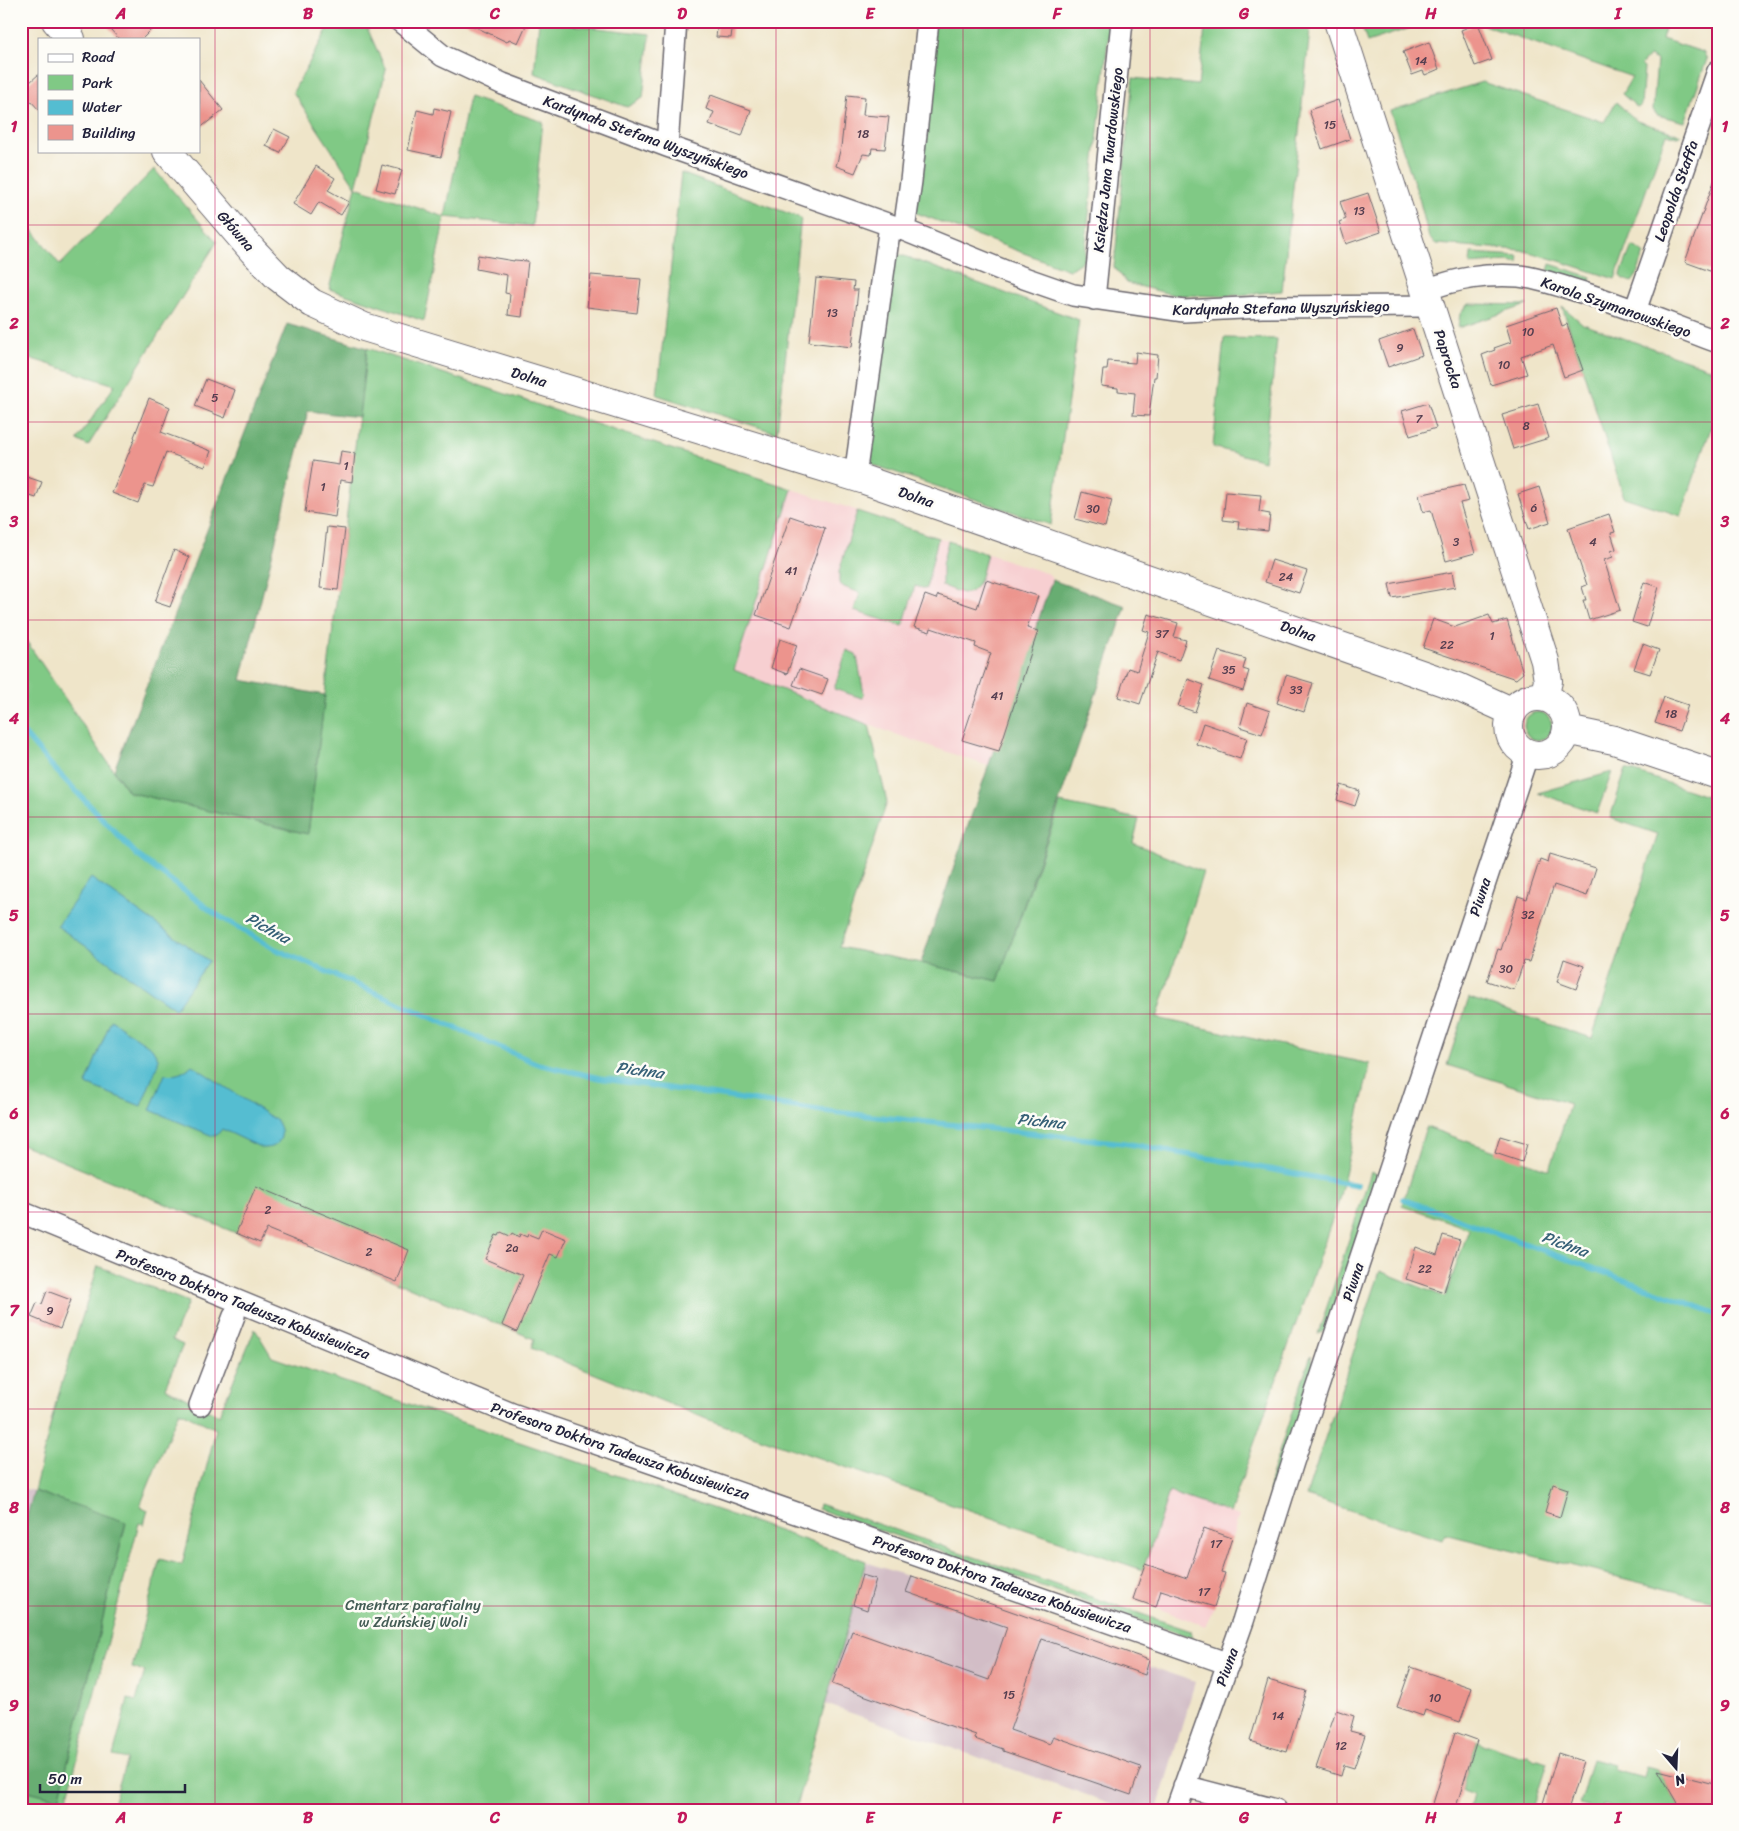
<svg xmlns="http://www.w3.org/2000/svg" width="1739" height="1831" viewBox="0 0 1739 1831" font-family="Sriracha,sans-serif">
<style>
.built{fill:#f7cfd1}
.industrial{fill:#d2bdc6}
.green{fill:#80c985;stroke:#517660}
.forest{fill:#68ad72;stroke:#456856}
.water{fill:#54bdd1;stroke:#3b7086}
.lines{fill:none;stroke-linecap:round;stroke-linejoin:round}
.stream{stroke:#54bdd1;stroke-width:5.5}
.building{fill:#ec948d}
.street-casing{stroke:#6a666d;stroke-width:24}
.secondary-casing{stroke:#6a666d;stroke-width:30}
.street{stroke:#fff;stroke-width:21}
.secondary{stroke:#fff;stroke-width:28}
.grid{fill:none;stroke:#c2185b;stroke-width:1;stroke-opacity:0.55}
.labels{text-anchor:middle;dominant-baseline:central;stroke-width:5;stroke-linejoin:round;paint-order:stroke}
.number-label{font-size:12px;fill:#543e50}
.street-label{font-size:15px;fill:#22223b;stroke:#fdfcf7}
.park-label{font-size:15px;fill:#435c55;stroke:#fdfcf7}
.water-label{font-size:16px;font-style:italic;fill:#366077;stroke:#fdfcf7}
.neatline{fill:none;stroke:#c2185b;stroke-width:2}
.grid-label{font-size:16px;text-anchor:middle;font-weight:bold;fill:#c2185b}
</style>
<rect width="100%" height="100%" fill="#fdfcf7"/>
<filter id="ink" filterUnits="userSpaceOnUse"><feTurbulence type="fractalNoise" baseFrequency=".02" numOctaves="2"/><feDisplacementMap in="SourceGraphic" scale="10" xChannelSelector="R" yChannelSelector="G"/><feConvolveMatrix kernelMatrix="1 2 1 2 8 2 1 2 1" color-interpolation-filters="sRGB"/></filter>
<filter id="wash" filterUnits="userSpaceOnUse"><feTurbulence type="fractalNoise" baseFrequency=".0096" numOctaves="4" result="noise"/><feDisplacementMap in="SourceGraphic" scale="20" xChannelSelector="R" yChannelSelector="G"/><feGaussianBlur stdDeviation="1.12" result="paint"/><feColorMatrix in="noise" values="0 0 0 0 0 0 0 0 0 0 0 0 0 0 0 0 0 1.4 0 .05"/><feComposite in="paint" operator="in"/></filter>
<g filter="url(#wash)">
<rect width="100%" height="100%" fill="#efe5c9"/>
<path class="built" d="M 792,489 L 1049,574 L 1052,580 L 988,766 L 869,725 L 733,670 Z
M 1169,1491 L 1239,1516 L 1221,1571 L 1225,1573 L 1214,1607 L 1205,1626 L 1133,1599 Z"/>
<path class="industrial" d="M 21,1488 L 34,1491 L 21,1538 Z
M 866,1562 L 1149,1660 L 1148,1666 L 1195,1682 L 1157,1810 L 1130,1810 L 825,1704 Z"/>
<path class="green" d="M 332,21 L 364,21 L 386,70 L 356,187 L 445,217 L 469,97 L 543,122 L 532,226 L 445,217 L 424,321 L 329,289 L 356,187 L 293,92 Z
M 539,21 L 554,21 L 554,23 L 650,34 L 643,98 L 627,107 L 534,73 Z
M 935,21 L 1110,21 L 1084,260 L 1069,270 L 914,212 Z
M 1206,21 L 1311,21 L 1282,291 L 1228,296 L 1174,295 L 1127,283 L 1114,267 L 1133,78 L 1198,85 Z
M 1360,21 L 1432,21 L 1367,42 Z
M 1472,21 L 1621,21 L 1633,25 L 1636,21 L 1667,21 L 1662,39 L 1703,52 L 1707,59 L 1685,122 L 1657,115 L 1653,110 L 1657,60 L 1649,56 L 1641,65 L 1644,68 L 1641,105 L 1638,108 L 1622,94 L 1632,77 Z
M 1482,82 L 1604,122 L 1616,102 L 1637,121 L 1681,135 L 1678,137 L 1666,134 L 1615,279 L 1550,258 L 1521,250 L 1436,244 L 1429,238 L 1419,198 L 1390,111 Z
M 154,169 L 217,242 L 88,446 L 77,440 L 115,385 L 26,357 L 21,382 L 21,215 L 60,265 Z
M 681,173 L 801,218 L 777,433 L 657,395 Z
M 1632,246 L 1639,249 L 1644,253 L 1637,275 L 1632,282 L 1623,279 L 1620,276 Z
M 893,252 L 1079,320 L 1051,525 L 865,462 Z
M 1471,253 L 1519,256 L 1518,263 L 1509,261 L 1470,264 Z
M 1550,264 L 1591,277 L 1589,284 L 1548,271 Z
M 1468,304 L 1527,305 L 1458,328 L 1460,314 Z
M 1562,306 L 1583,324 L 1718,371 L 1718,413 L 1716,413 L 1681,516 L 1624,497 Z
M 1224,338 L 1277,339 L 1264,461 L 1213,447 Z
M 367,348 L 792,489 L 734,670 L 869,725 L 887,802 L 839,947 L 921,963 L 998,981 L 1060,803 L 1139,819 L 1133,843 L 1203,872 L 1157,1018 L 1370,1064 L 1339,1200 L 1230,1513 L 1169,1492 L 1143,1570 L 709,1420 L 531,1348 L 534,1339 L 329,1254 L 339,1231 L 277,1205 L 260,1243 L 21,1144 L 21,633 L 128,792 L 308,834 Z
M 857,511 L 938,538 L 926,589 L 915,586 L 903,626 L 854,611 L 860,593 L 844,587 L 839,583 L 839,572 Z
M 948,541 L 987,554 C 983,565 981,593 965,593 C 958,593 949,588 942,586 L 942,565 Z
M 847,650 L 856,654 L 857,657 L 864,694 L 862,698 L 834,689 Z
M1524 726a14 14 0 1 1 28 0a14 14 0 1 1-28 0Z
M 1626,769 L 1718,800 L 1718,1602 L 1445,1534 L 1442,1540 L 1306,1496 L 1380,1271 L 1445,1297 L 1469,1229 L 1402,1205 L 1426,1127 L 1549,1170 L 1570,1104 L 1447,1065 L 1469,998 L 1592,1038 L 1658,834 L 1610,818 Z
M 1612,772 L 1597,813 L 1538,793 Z
M 1371,1172 L 1378,1174 L 1328,1326 L 1324,1331 L 1318,1334 Z
M 98,1266 L 188,1302 L 172,1340 L 183,1345 L 165,1388 L 219,1415 L 255,1329 L 272,1357 L 866,1561 L 795,1810 L 111,1810 L 127,1759 L 113,1756 L 128,1699 L 136,1701 L 145,1671 L 132,1668 L 160,1559 L 182,1565 L 216,1429 L 179,1411 L 140,1506 L 148,1510 L 144,1524 L 139,1523 L 64,1810 L 41,1810 L 21,1804 L 21,1789 L 59,1799 L 126,1523 L 34,1491 L 56,1402 Z
M 1311,1355 L 1315,1367 L 1269,1505 L 1270,1479 Z
M 819,1504 L 1191,1631 L 1193,1638 L 818,1509 Z
M 1477,1740 L 1484,1746 L 1490,1746 L 1519,1756 L 1528,1755 L 1535,1760 L 1538,1759 L 1547,1762 L 1532,1810 L 1469,1810 L 1473,1795 L 1462,1791 Z
M 1592,1759 L 1614,1765 L 1614,1770 L 1643,1778 L 1646,1767 L 1658,1770 L 1681,1810 L 1621,1810 L 1603,1804 L 1602,1810 L 1579,1805 Z"/>
<path class="forest" d="M 287,324 L 367,348 L 359,417 L 308,411 L 241,680 L 325,695 L 308,834 L 128,792 L 114,770 Z
M 1052,580 L 1126,606 L 998,981 L 921,963 Z
M 34,1491 L 126,1522 L 59,1799 L 21,1789 L 21,1538 Z"/>
<path class="water" d="M 91,878 L 209,961 L 175,1009 L 57,926 Z
M 111,1020 L 152,1048 L 158,1058 L 158,1064 L 141,1106 L 86,1084 Z
M 192,1065 L 277,1121 C 287,1135 279,1149 262,1148 L 222,1129 L 217,1135 L 213,1136 L 150,1110 L 165,1074 C 176,1076 184,1073 192,1065 Z"/>
<g class="lines">
<path class="stream" d="M 21,730 L 51,765 L 137,855 L 214,913 L 275,949 L 538,1064 L 599,1078 L 824,1111 L 1124,1143 L 1357,1185
M 1403,1199 L 1718,1314"/>
</g>
<g id="blocks">
<path class="building" d="M 103,21 L 145,21 L 152,29 L 142,39 L 119,39 Z
M 463,21 L 528,21 L 518,43 L 509,39 L 507,42 Z
M 718,21 L 733,21 L 731,38 L 716,37 Z
M 1478,23 L 1492,60 L 1475,66 L 1461,30 Z
M 1429,42 L 1439,69 L 1425,75 L 1423,71 L 1412,75 L 1403,52 Z
M 39,74 L 39,110 L 21,90 Z
M 199,80 L 223,110 L 199,129 Z
M 711,95 L 751,110 L 742,136 L 709,124 L 714,112 L 706,109 Z
M 847,95 L 865,97 L 863,115 L 889,117 L 885,149 L 872,148 L 871,155 L 863,154 L 855,173 L 836,166 L 841,147 Z
M 1338,100 L 1350,139 L 1322,149 L 1309,110 Z
M 434,108 L 451,112 L 441,157 L 408,150 L 417,110 L 433,114 Z
M 274,129 L 290,137 L 280,153 L 266,146 Z
M 382,165 L 402,170 L 395,194 L 376,189 Z
M 316,166 L 335,178 L 328,190 L 349,202 L 341,215 L 319,202 L 311,215 L 293,204 Z
M 1716,176 L 1718,176 L 1718,274 L 1685,262 Z
M 1368,193 L 1381,232 L 1346,244 L 1339,222 L 1346,219 L 1340,202 Z
M 478,255 L 514,261 L 514,260 L 528,261 L 522,317 L 508,315 L 510,294 L 505,293 L 507,275 L 476,269 Z
M 591,275 L 641,279 L 637,313 L 587,307 Z
M 816,278 L 854,282 L 853,290 L 858,290 L 852,347 L 809,342 Z
M 1556,308 L 1562,326 L 1567,324 L 1583,370 L 1564,377 L 1553,345 L 1521,356 L 1527,374 L 1491,385 L 1482,355 L 1495,350 L 1494,348 L 1511,342 L 1506,325 Z
M 1413,329 L 1422,355 L 1388,367 L 1379,341 Z
M 1136,352 L 1158,355 L 1156,377 L 1154,377 L 1149,416 L 1133,415 L 1135,393 L 1118,391 L 1118,388 L 1101,386 L 1103,370 L 1107,370 L 1108,361 L 1135,363 Z
M 206,379 L 235,390 L 225,418 L 195,406 Z
M 149,398 L 170,407 L 161,432 L 211,451 L 205,467 L 166,452 L 153,487 L 145,485 L 138,503 L 112,493 L 135,438 L 134,437 Z
M 1428,403 L 1436,428 L 1410,436 L 1402,411 Z
M 1538,404 L 1549,438 L 1513,449 L 1502,415 Z
M 341,451 L 355,453 L 352,482 L 340,480 L 335,517 L 305,512 L 313,461 L 339,465 Z
M 21,475 L 42,482 L 36,498 L 21,493 Z
M 1464,485 L 1469,501 L 1460,503 L 1475,553 L 1446,561 L 1431,510 L 1423,512 L 1419,495 Z
M 1539,487 L 1550,522 L 1529,529 L 1518,494 Z
M 1082,492 L 1112,500 L 1105,527 L 1075,519 Z
M 1226,492 L 1261,495 L 1259,512 L 1270,514 L 1268,531 L 1238,528 L 1239,522 L 1223,520 Z
M 1609,514 L 1615,532 L 1611,533 L 1616,549 L 1611,551 L 1613,557 L 1604,560 L 1620,610 L 1589,620 L 1583,600 L 1586,600 L 1582,587 L 1587,585 L 1568,528 Z
M 790,516 L 825,528 L 791,627 L 756,615 Z
M 327,527 L 345,529 L 338,590 L 320,588 Z
M 174,550 L 189,557 L 170,607 L 155,602 Z
M 1272,560 L 1307,571 L 1299,593 L 1265,582 Z
M 1452,572 L 1455,587 L 1392,598 L 1389,584 Z
M 986,580 L 1038,596 L 1027,628 L 1038,631 L 999,751 L 962,740 L 991,653 L 975,647 L 976,643 L 931,628 L 930,632 L 914,627 L 925,595 L 936,599 L 938,595 L 977,608 Z
M 1644,582 L 1659,587 L 1647,627 L 1632,622 Z
M 1148,614 L 1178,623 L 1174,637 L 1186,640 L 1179,660 L 1158,652 L 1140,704 L 1118,697 L 1128,668 L 1137,671 L 1149,632 L 1143,630 Z
M 1489,615 L 1493,624 L 1507,620 L 1523,673 L 1516,679 L 1423,648 L 1433,619 L 1455,627 Z
M 780,639 L 797,645 L 787,674 L 771,668 Z
M 1643,644 L 1659,650 L 1650,674 L 1634,669 Z
M 1219,651 L 1246,659 L 1243,669 L 1249,671 L 1243,691 L 1209,680 Z
M 799,669 L 828,679 L 822,695 L 793,685 Z
M 1286,675 L 1313,683 L 1304,712 L 1277,703 Z
M 1188,679 L 1204,685 L 1195,712 L 1178,706 Z
M 1664,697 L 1688,705 L 1679,731 L 1655,723 Z
M 1247,703 L 1270,711 L 1262,734 L 1240,727 Z
M 1203,723 L 1247,738 L 1240,759 L 1196,744 Z
M 1341,785 L 1360,791 L 1355,806 L 1337,800 Z
M 1550,854 L 1596,868 L 1587,896 L 1554,885 L 1529,962 L 1524,961 L 1514,990 L 1487,981 L 1498,949 L 1501,950 L 1518,896 L 1527,899 L 1540,859 L 1548,862 Z
M 1564,959 L 1584,966 L 1576,989 L 1557,982 Z
M 1500,1136 L 1527,1144 L 1522,1162 L 1495,1153 Z
M 256,1186 L 409,1250 L 397,1282 L 267,1229 L 260,1243 L 236,1233 Z
M 542,1229 L 566,1239 L 558,1257 L 550,1254 L 517,1332 L 502,1325 L 523,1275 L 485,1259 L 496,1235 L 499,1236 L 501,1232 L 510,1236 L 512,1233 L 519,1237 L 520,1234 L 527,1237 L 528,1234 L 538,1238 Z
M 1443,1235 L 1460,1240 L 1444,1292 L 1406,1279 L 1416,1247 L 1437,1255 Z
M 47,1291 L 71,1300 L 60,1329 L 31,1317 L 37,1303 L 42,1304 Z
M 1553,1484 L 1568,1489 L 1560,1517 L 1545,1512 Z
M 1204,1528 L 1232,1538 L 1221,1572 L 1225,1573 L 1214,1607 L 1161,1590 L 1156,1607 L 1133,1599 L 1145,1564 L 1187,1578 Z
M 862,1575 L 876,1579 L 867,1610 L 853,1605 Z
M 912,1576 L 1149,1660 L 1145,1675 L 1042,1639 L 1010,1730 L 1050,1744 L 1053,1736 L 1141,1767 L 1131,1795 L 1003,1751 L 1003,1749 L 975,1739 L 976,1735 L 832,1684 L 852,1631 L 989,1680 L 1007,1627 L 906,1592 Z
M 1411,1667 L 1472,1688 L 1460,1722 L 1425,1710 L 1423,1716 L 1397,1707 Z
M 1268,1680 L 1306,1691 L 1287,1752 L 1250,1741 Z
M 1336,1710 L 1354,1716 L 1350,1731 L 1365,1735 L 1354,1768 L 1344,1765 L 1341,1776 L 1316,1768 Z
M 1455,1732 L 1477,1740 L 1455,1810 L 1431,1810 Z
M 1558,1753 L 1583,1761 L 1568,1810 L 1541,1810 Z
M 1658,1770 L 1718,1785 L 1718,1810 L 1681,1810 Z"/>
</g>
</g>
<g filter="url(#ink)">
<use href="#blocks" fill-opacity="0" stroke="#6a666d" stroke-width="1"/>
<g class="lines">
<g class="street-casing">
<path id="street" d="M 400,21 L 443,56 L 503,84 L 667,146 L 904,230 L 1007,272 L 1073,295 L 1184,311 L 1262,307 L 1431,306
M 667,146 L 676,21
M 904,230 L 911,181 L 928,21
M 1426,290 C 1458,278 1484,274 1519,276 C 1537,278 1554,284 1571,289 C 1621,304 1669,324 1718,342
M 1094,299 L 1122,21
M 1635,311 L 1718,71
M 855,476 L 890,225
M 21,1212 L 512,1414 L 1229,1664
M 200,1405 L 234,1316
M 1184,1786 L 1276,1810
M 1176,1810 L 1243,1621 L 1293,1462 L 1528,753"/>
</g>
<g class="secondary-casing">
<path id="secondary" d="M 56,21 L 71,39
M 1338,21 L 1545,661 L 1548,681 L 1544,697
M 167,151 L 253,251 L 278,277 L 312,303 L 364,327 L 865,480 L 1458,687 L 1513,712
M1509 726a29 29 0 1 1 58 0a29 29 0 1 1-58 0Z
M 1567,730 L 1614,740 L 1718,775"/>
</g>
<use href="#street" class="street"/>
<use href="#secondary" class="secondary"/>
</g>
</g>
<path class="grid" d="M 215,21 L 215,1810M 402,21 L 402,1810M 589,21 L 589,1810M 776,21 L 776,1810M 963,21 L 963,1810M 1150,21 L 1150,1810M 1337,21 L 1337,1810M 1524,21 L 1524,1810M 21,225 L 1718,225M 21,422 L 1718,422M 21,620 L 1718,620M 21,817 L 1718,817M 21,1014 L 1718,1014M 21,1212 L 1718,1212M 21,1409 L 1718,1409M 21,1606 L 1718,1606"/>
<g class="labels">
<g class="number-label">
<text x="1421" y="61">14</text>
<text x="1330" y="125">15</text>
<text x="863" y="134">18</text>
<text x="1359" y="211">13</text>
<text x="832" y="313">13</text>
<text x="1528" y="332">10</text>
<text x="1400" y="348">9</text>
<text x="1504" y="365">10</text>
<text x="215" y="398">5</text>
<text x="1419" y="419">7</text>
<text x="1526" y="426">8</text>
<text x="346" y="466">1</text>
<text x="323" y="487">1</text>
<text x="1534" y="508">6</text>
<text x="1093" y="509">30</text>
<text x="1456" y="542">3</text>
<text x="1593" y="542">4</text>
<text x="791" y="571">41</text>
<text x="1286" y="577">24</text>
<text x="1162" y="634">37</text>
<text x="1492" y="636">1</text>
<text x="1447" y="645">22</text>
<text x="1229" y="670">35</text>
<text x="1296" y="690">33</text>
<text x="997" y="696">41</text>
<text x="1671" y="714">18</text>
<text x="1528" y="915">32</text>
<text x="1506" y="969">30</text>
<text x="268" y="1210">2</text>
<text x="512" y="1248">2a</text>
<text x="369" y="1252">2</text>
<text x="1425" y="1269">22</text>
<text x="50" y="1311">9</text>
<text x="1216" y="1544">17</text>
<text x="1204" y="1592">17</text>
<text x="1009" y="1695">15</text>
<text x="1435" y="1698">10</text>
<text x="1278" y="1716">14</text>
<text x="1341" y="1746">12</text>
</g>
<g class="street-label">
<text transform="translate(646 137) rotate(20)">Kardynała Stefana Wyszyńskiego</text>
<text transform="translate(1108 160) rotate(-84)">Księdza Jana Twardowskiego</text>
<text transform="translate(1676 191) rotate(-71)">Leopolda Staffa</text>
<text transform="translate(236 231) rotate(49)">Główna</text>
<text transform="translate(1616 307) rotate(19)">Karola Szymanowskiego</text>
<text transform="translate(1281 308) rotate(-1)">Kardynała Stefana Wyszyńskiego</text>
<text transform="translate(1448 359) rotate(72)">Paprocka</text>
<text transform="translate(529 377) rotate(17)">Dolna</text>
<text transform="translate(916 497) rotate(19)">Dolna</text>
<text transform="translate(1298 631) rotate(19)">Dolna</text>
<text transform="translate(1480 897) rotate(-72)">Piwna</text>
<text transform="translate(1353 1282) rotate(-72)">Piwna</text>
<text transform="translate(243 1304) rotate(22)">Profesora Doktora Tadeusza Kobusiewicza</text>
<text transform="translate(620 1451) rotate(19)">Profesora Doktora Tadeusza Kobusiewicza</text>
<text transform="translate(1002 1584) rotate(19)">Profesora Doktora Tadeusza Kobusiewicza</text>
<text transform="translate(1227 1667) rotate(-70)">Piwna</text>
</g>
<g class="park-label">
<text x="413" y="1605">Cmentarz parafialny<tspan x="413" dy="17">w Zduńskiej Woli</tspan></text>
</g>
<g class="water-label">
<text transform="translate(268 928) rotate(29)">Pichna</text>
<text transform="translate(640 1070) rotate(8)">Pichna</text>
<text transform="translate(1041 1121) rotate(6)">Pichna</text>
<text transform="translate(1565 1244) rotate(20)">Pichna</text>
</g>
</g>
<rect width="1739" height="1831" fill="none" stroke="#fdfcf7" stroke-width="55"/>
<rect x="38" y="38" width="162" height="115" fill="#fdfcf7" stroke="#a5a5ac"/>
<rect x="48" y="54" width="25" height="8" fill="#ffffff" stroke="#a5a5ac"/>
<text x="82" y="62" font-size="15" fill="#22223b">Road</text>
<rect x="48" y="75" width="25" height="15" fill="#80c985" stroke="#a5a5ac"/>
<text x="82" y="88" font-size="15" fill="#22223b">Park</text>
<rect x="48" y="100" width="25" height="15" fill="#54bdd1" stroke="#a5a5ac"/>
<text x="82" y="112" font-size="15" fill="#22223b">Water</text>
<rect x="48" y="125" width="25" height="15" fill="#ec948d" stroke="#a5a5ac"/>
<text x="82" y="138" font-size="15" fill="#22223b">Building</text>
<g transform="translate(1676 1768) rotate(161)" stroke="#fdfcf7" stroke-width="4" paint-order="stroke">
<path d="M0-4L9 19L0 12L-9 19Z" fill="#22223b"/>
<text y="-8" font-size="14" font-weight="bold" text-anchor="middle" fill="#22223b">N</text>
</g>
<path d="M40 1784v8h145v-8" fill="none" stroke="#22223b" stroke-width="2.5"/>
<text x="48" y="1784" font-size="15" fill="#22223b" stroke="#fdfcf7" stroke-width="4" paint-order="stroke">50 m</text>
<rect x="28" y="28" width="1684" height="1776" class="neatline"/>
<g class="grid-label">
<text x="121" y="19">A</text>
<text x="308" y="19">B</text>
<text x="495" y="19">C</text>
<text x="682" y="19">D</text>
<text x="870" y="19">E</text>
<text x="1057" y="19">F</text>
<text x="1244" y="19">G</text>
<text x="1431" y="19">H</text>
<text x="1618" y="19">I</text>
<text x="14" y="132">1</text>
<text x="1725" y="132">1</text>
<text x="14" y="329">2</text>
<text x="1725" y="329">2</text>
<text x="14" y="527">3</text>
<text x="1725" y="527">3</text>
<text x="14" y="724">4</text>
<text x="1725" y="724">4</text>
<text x="14" y="921">5</text>
<text x="1725" y="921">5</text>
<text x="14" y="1119">6</text>
<text x="1725" y="1119">6</text>
<text x="14" y="1316">7</text>
<text x="1725" y="1316">7</text>
<text x="14" y="1513">8</text>
<text x="1725" y="1513">8</text>
<text x="14" y="1711">9</text>
<text x="1725" y="1711">9</text>
<text x="121" y="1823">A</text>
<text x="308" y="1823">B</text>
<text x="495" y="1823">C</text>
<text x="682" y="1823">D</text>
<text x="870" y="1823">E</text>
<text x="1057" y="1823">F</text>
<text x="1244" y="1823">G</text>
<text x="1431" y="1823">H</text>
<text x="1618" y="1823">I</text>
</g>
</svg>
